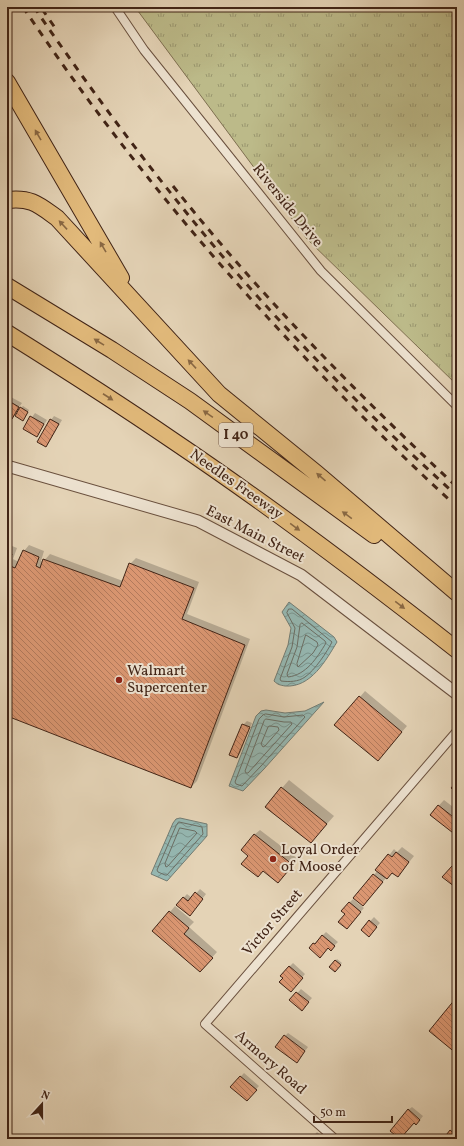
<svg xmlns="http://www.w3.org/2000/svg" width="464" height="1146" viewBox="0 0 464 1146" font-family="Vollkorn,serif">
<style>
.grass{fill:url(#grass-tufts);stroke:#7e6f50}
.water{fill:url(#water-waves);stroke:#737c73}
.shadow{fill:#0003}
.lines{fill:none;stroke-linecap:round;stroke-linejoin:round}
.shore{stroke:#6b6e64;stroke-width:1}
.building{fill:url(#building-back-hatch);stroke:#412416}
.minor-casing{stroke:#6a503e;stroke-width:10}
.tertiary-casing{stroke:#6a503e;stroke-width:13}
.motorway-casing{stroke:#412416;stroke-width:18}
.minor{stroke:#ede2d0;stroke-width:8}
.tertiary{stroke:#ede2d0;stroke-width:11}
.motorway{stroke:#e2ba7b;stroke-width:16}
.rail{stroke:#412416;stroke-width:3;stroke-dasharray:7 7;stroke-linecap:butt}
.oneway{fill:#896843}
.poi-dot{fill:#8f2418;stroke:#ede2d0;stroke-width:1.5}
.labels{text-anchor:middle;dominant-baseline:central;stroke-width:4;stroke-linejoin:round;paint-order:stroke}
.shield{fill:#ede2d0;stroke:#755d4e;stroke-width:1}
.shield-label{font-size:14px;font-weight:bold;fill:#412416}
.street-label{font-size:15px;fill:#412416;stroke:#ede2d0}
.poi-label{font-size:15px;fill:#412416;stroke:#ede2d0;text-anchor:start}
</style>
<defs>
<pattern id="grass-tufts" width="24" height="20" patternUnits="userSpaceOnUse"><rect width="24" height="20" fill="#bcba89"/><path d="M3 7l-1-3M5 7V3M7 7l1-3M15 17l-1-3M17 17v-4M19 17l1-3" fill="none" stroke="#9a976f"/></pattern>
<pattern id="water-waves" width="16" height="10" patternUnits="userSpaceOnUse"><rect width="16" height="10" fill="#95b7b1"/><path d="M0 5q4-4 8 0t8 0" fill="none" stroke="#7b958f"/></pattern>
<pattern id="building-back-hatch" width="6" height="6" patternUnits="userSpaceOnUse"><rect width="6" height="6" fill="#da9671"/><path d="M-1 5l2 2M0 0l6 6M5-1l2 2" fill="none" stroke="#b27a5c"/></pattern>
</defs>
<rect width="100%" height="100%" fill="#e4d3b6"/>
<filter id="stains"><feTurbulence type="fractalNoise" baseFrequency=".005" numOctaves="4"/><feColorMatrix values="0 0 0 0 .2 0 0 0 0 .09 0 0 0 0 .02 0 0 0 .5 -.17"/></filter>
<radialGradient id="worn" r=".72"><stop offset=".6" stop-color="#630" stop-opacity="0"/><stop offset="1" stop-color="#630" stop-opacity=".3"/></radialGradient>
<path class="grass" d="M 135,7 L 457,7 L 457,385 L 307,239 Z"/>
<path class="water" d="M 289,602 L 334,637 L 337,642 C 326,660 311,688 285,686 C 280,685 278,685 274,681 L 288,645 L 291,628 L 282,612 Z
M 324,702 L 264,769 L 243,791 L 229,786 L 256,716 L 261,711 L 266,710 L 285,713 L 305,711 Z
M 180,818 L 207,824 L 207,836 L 167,881 L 151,874 L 173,823 L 176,819 Z"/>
<path class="shadow" d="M 9,396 L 22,403 L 11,418 L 7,416 L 7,397 Z
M 23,406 L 29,410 L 25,418 L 21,408 Z
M 35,413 L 47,420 L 37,436 L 24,428 Z
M 54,416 L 62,420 L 49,442 L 46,446 L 51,420 Z
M 7,544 L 17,548 L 13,559 L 19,562 L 24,551 L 29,545 L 44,551 L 41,561 L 43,562 L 50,554 L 123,581 L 130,564 L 136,558 L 199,582 L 187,614 L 250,639 L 197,781 L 191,787 L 7,715 Z
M 365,691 L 407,726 L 383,754 L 336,725 Z
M 247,721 L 252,723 L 240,754 L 236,757 L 243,725 Z
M 289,780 L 334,816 L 311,842 L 282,788 Z
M 444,800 L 457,810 L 457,835 L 431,814 Z
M 260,830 L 298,859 L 278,882 L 249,856 L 254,835 Z
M 402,847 L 414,856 L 403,870 L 393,872 L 386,878 L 367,901 L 374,875 L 394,849 L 397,852 Z
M 456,863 L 457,864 L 457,888 L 444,877 Z
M 200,889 L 206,894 L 193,911 L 177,905 L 187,894 L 192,898 Z
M 353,899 L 364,908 L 350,924 L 346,914 L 349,903 Z
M 175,906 L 194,922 L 189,927 L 217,952 L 200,971 L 170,912 Z
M 374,917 L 380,923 L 368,936 L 362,930 Z
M 326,932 L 338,942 L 334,946 L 310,948 Z
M 337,959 L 342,963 L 335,971 L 330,967 Z
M 293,963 L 305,974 L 294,987 L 289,967 Z
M 301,989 L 312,998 L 305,1006 L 291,1000 Z
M 288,1033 L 308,1047 L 297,1062 L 285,1036 Z
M 244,1073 L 259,1086 L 250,1096 L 231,1087 Z
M 412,1107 L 423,1116 L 420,1120 L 414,1122 L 401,1138 L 408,1110 Z
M 457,1125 L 457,1139 L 444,1139 L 451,1131 Z
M 317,1132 L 325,1139 L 311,1139 Z"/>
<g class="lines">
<path class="shore" d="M 289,609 L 292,609 L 332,642 C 327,652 315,670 305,677 C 298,682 289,682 281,681 L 280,679 L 292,647 L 295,628 L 287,613 Z
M 302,623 L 325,641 L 326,643 C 317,658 306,675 288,677 L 287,674 L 297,647 L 300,625 Z
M 306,635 L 317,642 L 318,645 L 313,653 L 298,667 L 297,664 Z
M 266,714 L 284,717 L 303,715 L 305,717 L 261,766 L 242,786 L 236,784 L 235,782 L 259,719 L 263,715 Z
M 266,719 L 284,722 L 291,722 L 292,724 L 248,773 L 246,773 L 245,771 L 264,721 Z
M 270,726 L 278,727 L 279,730 L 265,746 L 263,747 L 261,744 L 268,727 Z
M 179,822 L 202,827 L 203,834 L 167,875 L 165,875 L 158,872 L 157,870 L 176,826 Z
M 180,828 L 195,831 L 197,833 L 168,866 L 166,867 L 165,864 Z"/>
</g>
<path class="building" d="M 7,400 L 19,407 L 12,419 L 7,417 Z
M 20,407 L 28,412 L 23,421 L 15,416 Z
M 30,416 L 44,424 L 37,437 L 23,429 Z
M 50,419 L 59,424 L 46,447 L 37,442 Z
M 23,550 L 39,557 L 36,566 L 40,568 L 43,559 L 120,587 L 129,563 L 194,588 L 182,619 L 245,645 L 191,788 L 7,716 L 7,552 L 12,554 L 8,565 L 15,568 Z
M 359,696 L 402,732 L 378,761 L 334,725 Z
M 242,724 L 250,727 L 237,758 L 229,755 Z
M 457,781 L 457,793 L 451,788 Z
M 281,787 L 327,824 L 311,843 L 265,807 Z
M 438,805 L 457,820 L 457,836 L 430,815 Z
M 254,834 L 293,865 L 278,883 L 263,871 L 258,877 L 241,864 L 248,856 L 241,850 Z
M 396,852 L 409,862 L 398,877 L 392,873 L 387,879 L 375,870 L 388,854 L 392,857 Z
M 452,866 L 457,870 L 457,884 L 455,887 L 442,877 Z
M 373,874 L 383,882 L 363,906 L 353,898 Z
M 195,892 L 203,899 L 190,916 L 176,905 L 183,897 L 188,901 Z
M 349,902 L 361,912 L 347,929 L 338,922 L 345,914 L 341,911 Z
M 169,911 L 189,928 L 184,934 L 213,958 L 200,972 L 152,931 Z
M 369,920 L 377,927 L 369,937 L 361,930 Z
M 322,935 L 335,946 L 331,951 L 328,948 L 320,958 L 309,948 L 313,943 L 315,944 Z
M 335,960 L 341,965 L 335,972 L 329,967 Z
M 289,966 L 303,978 L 291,992 L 279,982 L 283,978 L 280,976 Z
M 296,992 L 309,1002 L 302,1011 L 289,1000 Z
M 456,998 L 457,998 L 457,1054 L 429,1031 Z
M 284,1035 L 305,1051 L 297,1063 L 275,1047 Z
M 240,1076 L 257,1090 L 247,1101 L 230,1087 Z
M 408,1109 L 420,1120 L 416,1125 L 414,1123 L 400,1139 L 390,1131 Z
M 450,1130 L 457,1136 L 457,1139 L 443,1139 Z"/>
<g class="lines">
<g class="minor-casing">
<path id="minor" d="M 115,7 L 144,50 L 321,271 L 457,406
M 335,1139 L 205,1024 L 457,731"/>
</g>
<g class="tertiary-casing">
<path id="tertiary" d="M 7,466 L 198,521 L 301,575 L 457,694"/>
</g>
<g class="motorway-casing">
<path id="motorway" d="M 7,82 L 121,278
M 7,200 C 31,197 39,205 57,218 L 219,394 L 316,473 L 457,593
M 7,286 L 112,350 L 190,401 L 374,535
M 7,333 C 63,368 118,403 172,440 C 270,506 364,577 457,650"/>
</g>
<use href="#minor" class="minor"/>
<use href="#tertiary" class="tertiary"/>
<use href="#motorway" class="motorway"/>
<path class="rail" d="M 23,7 C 146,191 294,357 457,507
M 34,7 C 96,98 163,187 235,271 C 304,350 379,425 457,496
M 42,9 L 58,32
M 173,186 C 259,294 356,393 457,487"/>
</g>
<defs><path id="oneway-solid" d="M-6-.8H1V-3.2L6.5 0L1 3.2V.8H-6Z"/></defs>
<g class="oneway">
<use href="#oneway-solid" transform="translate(38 135) rotate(-120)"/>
<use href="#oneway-solid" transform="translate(63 225) rotate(-133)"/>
<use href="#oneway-solid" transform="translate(103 247) rotate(-120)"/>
<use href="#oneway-solid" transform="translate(99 342) rotate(-148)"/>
<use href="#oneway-solid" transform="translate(192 364) rotate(-133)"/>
<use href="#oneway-solid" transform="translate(108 397) rotate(33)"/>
<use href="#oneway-solid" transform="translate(208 414) rotate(-145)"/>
<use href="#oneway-solid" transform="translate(321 477) rotate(-139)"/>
<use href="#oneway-solid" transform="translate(347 515) rotate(-144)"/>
<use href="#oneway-solid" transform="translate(295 527) rotate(36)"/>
<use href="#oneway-solid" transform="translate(400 605) rotate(37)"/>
</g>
<g class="poi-dot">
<circle cx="119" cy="680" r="4"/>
<circle cx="273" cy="859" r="4"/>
</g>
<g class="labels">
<rect class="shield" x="219" y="423" width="34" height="24" rx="3"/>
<g class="shield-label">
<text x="236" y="435">I 40</text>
</g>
<g class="street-label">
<text transform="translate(287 206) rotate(51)">Riverside Drive</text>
<text transform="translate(236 485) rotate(35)">Needles Freeway</text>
<text transform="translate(255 535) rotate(27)">East Main Street</text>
<text transform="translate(273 923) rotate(-49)">Victor Street</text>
<text transform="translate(270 1063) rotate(41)">Armory Road</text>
</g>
<g class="poi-label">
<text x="127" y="671">Walmart<tspan x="127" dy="17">Supercenter</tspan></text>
<text x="281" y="850">Loyal Order<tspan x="281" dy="17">of Moose</tspan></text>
</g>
</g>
<rect width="464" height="1146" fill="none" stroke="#e4d3b6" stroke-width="24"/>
<rect x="8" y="8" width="448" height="1130" fill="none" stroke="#412416" stroke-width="2"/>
<rect x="12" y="12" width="440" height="1122" fill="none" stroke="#412416"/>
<g transform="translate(42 1104) rotate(21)" stroke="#ede2d0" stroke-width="3" paint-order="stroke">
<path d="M0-3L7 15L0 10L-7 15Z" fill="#412416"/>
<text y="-6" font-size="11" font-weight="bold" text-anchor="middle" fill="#412416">N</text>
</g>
<path d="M314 1116v6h78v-6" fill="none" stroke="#412416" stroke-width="2"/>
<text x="320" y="1116" font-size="12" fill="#412416" stroke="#ede2d0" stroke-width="3" paint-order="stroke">50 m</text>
<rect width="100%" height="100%" filter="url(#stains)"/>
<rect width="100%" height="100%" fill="url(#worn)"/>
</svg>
